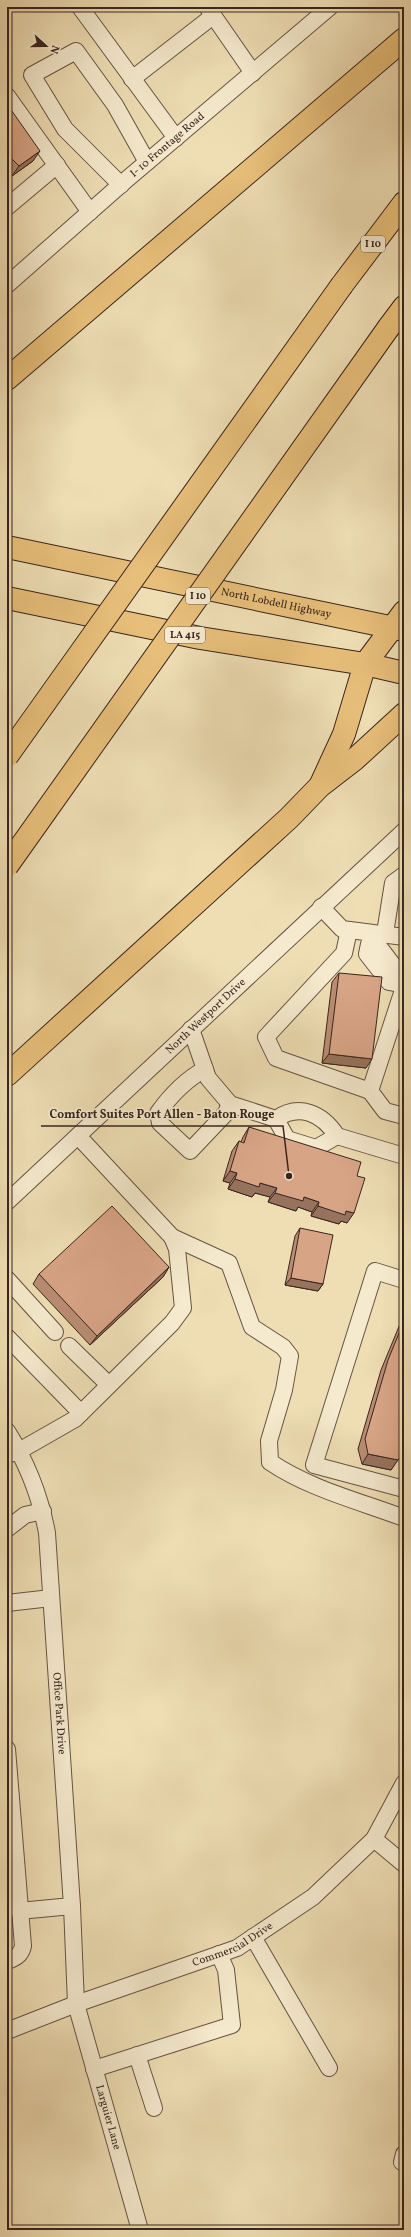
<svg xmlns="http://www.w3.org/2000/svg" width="411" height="2237" viewBox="0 0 411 2237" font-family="Vollkorn,serif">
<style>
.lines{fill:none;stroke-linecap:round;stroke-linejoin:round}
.minor-casing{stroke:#665344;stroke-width:18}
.highway-casing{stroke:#38251e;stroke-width:24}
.minor{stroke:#f5eace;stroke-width:16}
.highway{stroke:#e8bf7a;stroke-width:22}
.highway-bridge-casing{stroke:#38251e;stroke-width:24;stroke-linecap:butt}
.highway-bridge{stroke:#e8bf7a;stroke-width:22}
.wall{fill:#ba8d73;stroke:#38251e}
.shaded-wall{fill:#97735e;stroke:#38251e}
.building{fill:#d8a486;stroke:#38251e}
.labels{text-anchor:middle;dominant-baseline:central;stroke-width:3.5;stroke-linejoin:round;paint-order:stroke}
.shield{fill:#f5eace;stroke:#716053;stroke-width:1}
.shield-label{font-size:10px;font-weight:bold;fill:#38251e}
.street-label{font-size:11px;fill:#38251e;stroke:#f5eace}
.leader{fill:none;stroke:#38251e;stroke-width:1.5}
.callout-dot{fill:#38251e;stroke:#f5eace;stroke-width:1.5}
.callout-label{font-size:12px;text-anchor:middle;font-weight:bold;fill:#38251e;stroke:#f5eace;stroke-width:3.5;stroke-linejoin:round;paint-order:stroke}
</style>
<rect width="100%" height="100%" fill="#efdeb4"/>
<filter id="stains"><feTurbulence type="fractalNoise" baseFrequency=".005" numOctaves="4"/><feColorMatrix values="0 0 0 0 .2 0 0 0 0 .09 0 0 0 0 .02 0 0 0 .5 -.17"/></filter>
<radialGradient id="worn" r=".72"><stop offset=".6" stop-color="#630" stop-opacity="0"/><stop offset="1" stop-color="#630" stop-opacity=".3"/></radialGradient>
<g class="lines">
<g class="minor-casing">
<g id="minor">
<path d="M 80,7 L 176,138"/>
<path d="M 208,8 L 253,73"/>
<path d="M 132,79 L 213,16"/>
<path d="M 7,96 L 90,212"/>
<path d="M 121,185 L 65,129 L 32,75 L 76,51 L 115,105 L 147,162"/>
<path d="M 7,207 L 57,165"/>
<path id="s1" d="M 7,285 L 126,180 L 330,7"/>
<path d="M 321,907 L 342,929 L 404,937"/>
<path d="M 349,930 L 344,953 L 266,1037 L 276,1058 L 370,1091 L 404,987"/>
<path d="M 385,933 L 393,883 L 404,875"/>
<path d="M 400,984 L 389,982 L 367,954 L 369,944 L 377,944 L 399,973 L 400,984 L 404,987"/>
<path d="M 191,1029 L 208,1078 L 230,1104 L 276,1119 C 299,1103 322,1113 337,1136 L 404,1156"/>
<path d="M 205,1069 C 187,1079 170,1096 158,1113 L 160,1123 L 190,1151 L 226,1113 L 230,1104"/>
<path d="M 370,1091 L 385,1111 L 404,1116"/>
<path d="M 276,1119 L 287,1139 L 316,1148 L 337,1136"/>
<path id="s2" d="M 7,1202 L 404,831"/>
<path d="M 172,1237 L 229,1263 L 252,1327 L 283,1347 L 290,1356 L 284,1390 L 269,1441 L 270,1462 C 310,1489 359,1501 404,1518"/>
<path d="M 7,1279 L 55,1332"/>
<path d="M 404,1280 L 375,1271 L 314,1465 L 404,1489"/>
<path d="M 7,1337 L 81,1413"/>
<path d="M 69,1346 L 109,1385"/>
<path id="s3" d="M 7,1431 C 28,1464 40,1495 47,1533 L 72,1906 L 76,2004 L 140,2230"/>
<path d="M 7,1455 L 19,1451 L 75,1419 L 172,1323 L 183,1308 L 177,1249 L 172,1237 L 78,1136"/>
<path d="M 7,1529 L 25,1515 L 43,1511"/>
<path d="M 7,1603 L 51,1598"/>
<path d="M 7,1749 L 23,1946 C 21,1955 16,1958 7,1961"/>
<path d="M 374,1839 L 404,1864"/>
<path d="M 19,1911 L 72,1906"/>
<path d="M 253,1937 L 329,2068"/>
<path id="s4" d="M 7,2031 L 76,2004 L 237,1948 L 313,1897 L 374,1839 L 404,1783"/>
<path d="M 137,2055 L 154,2108"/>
<path d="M 94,2069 L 232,2025 L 226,1970 L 219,1954"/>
<path d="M 404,2154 L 402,2162 L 404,2163"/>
</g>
</g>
<g class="highway-casing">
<g id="highway">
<path d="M 342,285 L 404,203"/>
<path d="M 389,327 L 404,307"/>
<path d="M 7,379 L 404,39"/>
<path id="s5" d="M 7,547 L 404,630"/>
<path d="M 7,598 L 200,638 L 365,664 L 404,673"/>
<path d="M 321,784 L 344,734 L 365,664 L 404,612"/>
<path d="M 7,1075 L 289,818 L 320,786 L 355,759 L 404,714"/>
</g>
</g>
<use href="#minor" class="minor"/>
<use href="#highway" class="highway"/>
<g class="highway-bridge-casing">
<path id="highway-bridge" d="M 7,756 L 342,285
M 7,866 L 389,327"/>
</g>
<use href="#highway-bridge" class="highway-bridge"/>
</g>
<path class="wall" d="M 7,104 L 33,161 L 12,176 L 7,170 Z
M 339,973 L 366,1068 L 322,1063 L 332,982 Z
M 249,1127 L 357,1176 L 347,1223 L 341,1221 L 339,1224 L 311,1216 L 312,1212 L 298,1207 L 296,1211 L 268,1202 L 270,1197 L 255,1193 L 252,1197 L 228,1189 L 230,1183 L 223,1181 L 232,1151 L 239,1141 L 241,1142 L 243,1137 Z
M 300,1228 L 323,1284 L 318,1291 L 285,1285 L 295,1236 Z
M 169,1267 L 163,1277 L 90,1345 L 33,1284 L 39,1274 Z
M 404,1308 L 404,1450 L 391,1470 L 362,1464 L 358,1449 L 381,1370 L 400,1324 Z"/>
<path class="shaded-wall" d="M 40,151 L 33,161 L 12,176 L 19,166 Z
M 12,159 L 7,166 L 7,163 Z
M 329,1054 L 372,1059 L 366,1068 L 322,1063 Z
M 230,1171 L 237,1173 L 230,1183 L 223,1181 Z
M 235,1179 L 260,1183 L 277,1188 L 270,1197 L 255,1193 L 252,1197 L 228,1189 Z
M 275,1193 L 304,1197 L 319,1202 L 312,1212 L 298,1207 L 296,1211 L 268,1202 Z
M 318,1206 L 346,1211 L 354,1213 L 347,1223 L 341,1221 L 339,1224 L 311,1216 Z
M 169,1267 L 163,1277 L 90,1345 L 97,1336 Z
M 291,1278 L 323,1284 L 318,1291 L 285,1285 Z
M 368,1454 L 398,1460 L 391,1470 L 362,1464 Z"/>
<path class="building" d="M 7,104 L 40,151 L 19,166 L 12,159 L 7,163 Z
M 339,973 L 382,977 L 372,1059 L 329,1054 Z
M 249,1127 L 361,1162 L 357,1176 L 365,1178 L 354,1213 L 346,1211 L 345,1215 L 318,1206 L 319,1202 L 304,1197 L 303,1201 L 275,1193 L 277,1188 L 260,1183 L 259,1187 L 235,1179 L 237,1173 L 230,1171 L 239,1141 L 244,1143 Z
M 112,1206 L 169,1267 L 97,1336 L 39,1274 Z
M 300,1228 L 333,1235 L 323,1284 L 291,1278 Z
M 404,1321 L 404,1450 L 398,1460 L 368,1454 L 365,1439 L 388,1360 Z"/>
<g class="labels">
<g class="shield">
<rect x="361" y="236" width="24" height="16" rx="3"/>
<rect x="186" y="588" width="24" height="16" rx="3"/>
<rect x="165" y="627" width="40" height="16" rx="3"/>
</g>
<g class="shield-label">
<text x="373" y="244">I 10</text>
<text x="198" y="596">I 10</text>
<text x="185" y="635">LA 415</text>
</g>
<g class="street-label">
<text stroke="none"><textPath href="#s1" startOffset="213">I- 10 Frontage Road</textPath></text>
<text stroke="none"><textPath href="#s5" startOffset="275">North Lobdell Highway</textPath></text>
<text stroke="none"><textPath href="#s2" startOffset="272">North Westport Drive</textPath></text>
<text stroke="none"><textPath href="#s3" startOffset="291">Office Park Drive</textPath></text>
<text stroke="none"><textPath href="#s4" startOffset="242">Commercial Drive</textPath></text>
<text stroke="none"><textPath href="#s3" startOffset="700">Larguier Lane</textPath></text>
</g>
</g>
<path class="leader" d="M289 1176L283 1126H41"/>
<circle class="callout-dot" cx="289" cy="1176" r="4"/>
<g class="callout-label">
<text x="162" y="1118">Comfort Suites Port Allen - Baton Rouge</text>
</g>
<rect width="411" height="2237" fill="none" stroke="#efdeb4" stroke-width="24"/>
<rect x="8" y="8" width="395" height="2221" fill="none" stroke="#38251e" stroke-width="2"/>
<rect x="12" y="12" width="387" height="2213" fill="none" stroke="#38251e"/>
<g transform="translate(46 46) rotate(111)" stroke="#f5eace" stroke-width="3" paint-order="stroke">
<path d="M0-3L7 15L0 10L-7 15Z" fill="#38251e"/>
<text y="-6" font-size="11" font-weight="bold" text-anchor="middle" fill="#38251e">N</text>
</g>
<rect width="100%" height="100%" filter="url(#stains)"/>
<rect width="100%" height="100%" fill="url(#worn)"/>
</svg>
